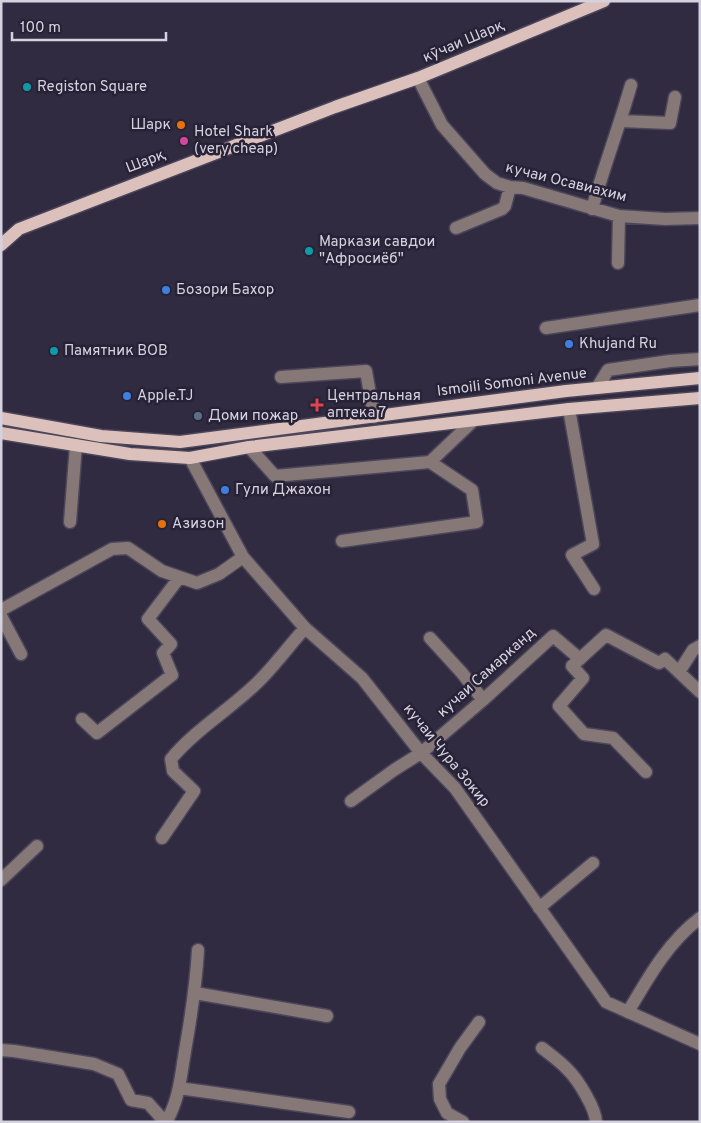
<svg xmlns="http://www.w3.org/2000/svg" width="701" height="1123" viewBox="0 0 701 1123" font-family="Overpass,sans-serif">
<style>
.lines{fill:none;stroke-linecap:round;stroke-linejoin:round}
.minor-casing{stroke:#4b465a;stroke-width:15}
.major-casing{stroke:#4b465a;stroke-width:15}
.minor{stroke:#867876;stroke-width:12}
.major{stroke:#dcc0bc;stroke-width:12}
.culture-dot{fill:#0f9aa8;stroke:#272236;stroke-width:2}
.food-dot{fill:#e8710a;stroke:#272236;stroke-width:2}
.hotel-dot{fill:#d1479c;stroke:#272236;stroke-width:2}
.shop-dot{fill:#3f7fe0;stroke:#272236;stroke-width:2}
.health-dot{fill:#e0444e;stroke:#272236;stroke-width:2}
.service-dot{fill:#5c6f8a;stroke:#272236;stroke-width:2}
.labels{text-anchor:middle;dominant-baseline:central;stroke-width:5;stroke-linejoin:round;paint-order:stroke}
.street-label{font-size:15px;fill:#d5d2e0;stroke:#272236}
.poi-label{font-size:15px;fill:#d5d2e0;stroke:#272236;text-anchor:start}
</style>
<rect width="100%" height="100%" fill="#312b41"/>
<g class="lines">
<g class="minor-casing">
<path id="minor" d="M 418,78 L 442,125 L 485,174 L 497,183 L 510,187 L 523,188 L 619,216 L 665,219 L 700,218
M 621,121 L 670,123 L 675,97
M 592,209 C 604,167 619,127 631,85
M 456,228 L 502,209 L 505,206 L 510,187
M 618,263 L 619,216
M 546,328 L 700,305
M 281,377 L 366,371 L 374,417
M 597,388 L 608,370 L 670,361 L 700,359
M 569,409 L 593,544 L 572,555 L 594,589
M 249,447 L 275,476 L 430,462 L 473,421
M 190,458 L 243,557 L 305,628 L 362,678 L 421,753 L 455,788 L 606,1002 L 700,1044
M 70,522 L 76,445
M 342,541 L 477,522 L 472,490 L 430,462
M 1,610 L 112,549 L 128,548 L 162,571 L 197,583 L 219,574 L 243,557
M 1,616 L 21,654
M 430,638 L 462,673 L 483,700
M 679,672 L 693,650 L 700,646
M 82,719 L 97,733 L 172,675 L 163,653 L 171,644 L 148,619 L 179,578
M 646,772 L 613,738 L 584,734 L 559,706 L 583,678 L 572,666 L 606,635 L 659,663 L 665,659 L 700,692
M 351,801 L 394,770 L 421,753 L 483,700 L 553,636 L 580,659
M 162,838 L 194,791 L 173,771 L 171,759 C 197,728 231,709 259,681 C 275,665 289,646 305,628
M 1,880 L 37,846
M 539,908 L 593,863
M 195,993 L 327,1016
M 628,1012 C 648,978 668,942 700,918
M 542,1048 C 551,1055 561,1062 569,1071 C 578,1080 596,1109 596,1122
M 1,1050 L 14,1051 L 94,1064 L 118,1074 L 131,1100 L 148,1103 L 165,1122
M 179,1088 L 349,1112
M 166,1122 C 179,1101 181,1075 185,1051 C 191,1017 196,985 198,950
M 463,1122 L 447,1113 L 440,1099 L 439,1084 L 460,1048 L 479,1022"/>
</g>
<g class="major-casing">
<path id="major" d="M 1,245 L 19,229 L 335,107 L 418,78 L 604,1
M 1,418 L 101,436 L 180,442 L 566,391 L 700,378
M 1,433 L 130,454 L 190,458 L 249,447 L 569,409 L 700,398"/>
</g>
<use href="#minor" class="minor"/>
<use href="#major" class="major"/>
</g>
<g class="culture-dot">
<circle cx="27" cy="87" r="5"/>
<circle cx="309" cy="251" r="5"/>
<circle cx="54" cy="351" r="5"/>
</g>
<g class="food-dot">
<circle cx="181" cy="125" r="5"/>
<circle cx="162" cy="524" r="5"/>
</g>
<circle class="hotel-dot" cx="184" cy="141" r="5"/>
<g class="shop-dot">
<circle cx="166" cy="290" r="5"/>
<circle cx="569" cy="344" r="5"/>
<circle cx="127" cy="396" r="5"/>
<circle cx="225" cy="490" r="5"/>
</g>
<path class="health-dot" d="M314.5 397.5h5v5h5v5h-5v5h-5v-5h-5v-5h5z"/>
<circle class="service-dot" cx="198" cy="416" r="5"/>
<g class="labels">
<g class="street-label">
<text transform="translate(464 42) rotate(-23)">кӯчаи Шарқ</text>
<text transform="translate(146 162) rotate(-21)">Шарқ</text>
<text transform="translate(566 183) rotate(14)">кучаи Осавиахим</text>
<text transform="translate(512 383) rotate(-7)">Ismoili Somoni Avenue</text>
<text transform="translate(487 673) rotate(-42)">кучаи Самарканд</text>
<text transform="translate(446 756) rotate(51)">кучаи Чура Зокир</text>
</g>
<g class="poi-label">
<text x="37" y="87">Registon Square</text>
<text x="171" y="125" text-anchor="end">Шарк</text>
<text x="194" y="132">Hotel Shark<tspan x="194" dy="17">(very cheap)</tspan></text>
<text x="319" y="242">Маркази савдои<tspan x="319" dy="17">"Афросиёб"</tspan></text>
<text x="176" y="290">Бозори Бахор</text>
<text x="579" y="344">Khujand Ru</text>
<text x="64" y="351">Памятник ВОВ</text>
<text x="137" y="396">Apple.TJ</text>
<text x="327" y="396">Центральная<tspan x="327" dy="17">аптека 7</tspan></text>
<text x="208" y="416">Доми пожар</text>
<text x="235" y="490">Гули Джахон</text>
<text x="172" y="524">Азизон</text>
</g>
</g>
<rect width="701" height="1123" fill="none" stroke="#d5d2e0" stroke-width="5"/>
<path d="M12 32v8h154v-8" fill="none" stroke="#d5d2e0" stroke-width="2.5"/>
<text x="20" y="32" font-size="15" fill="#d5d2e0" stroke="#272236" stroke-width="4" paint-order="stroke">100 m</text>
</svg>
